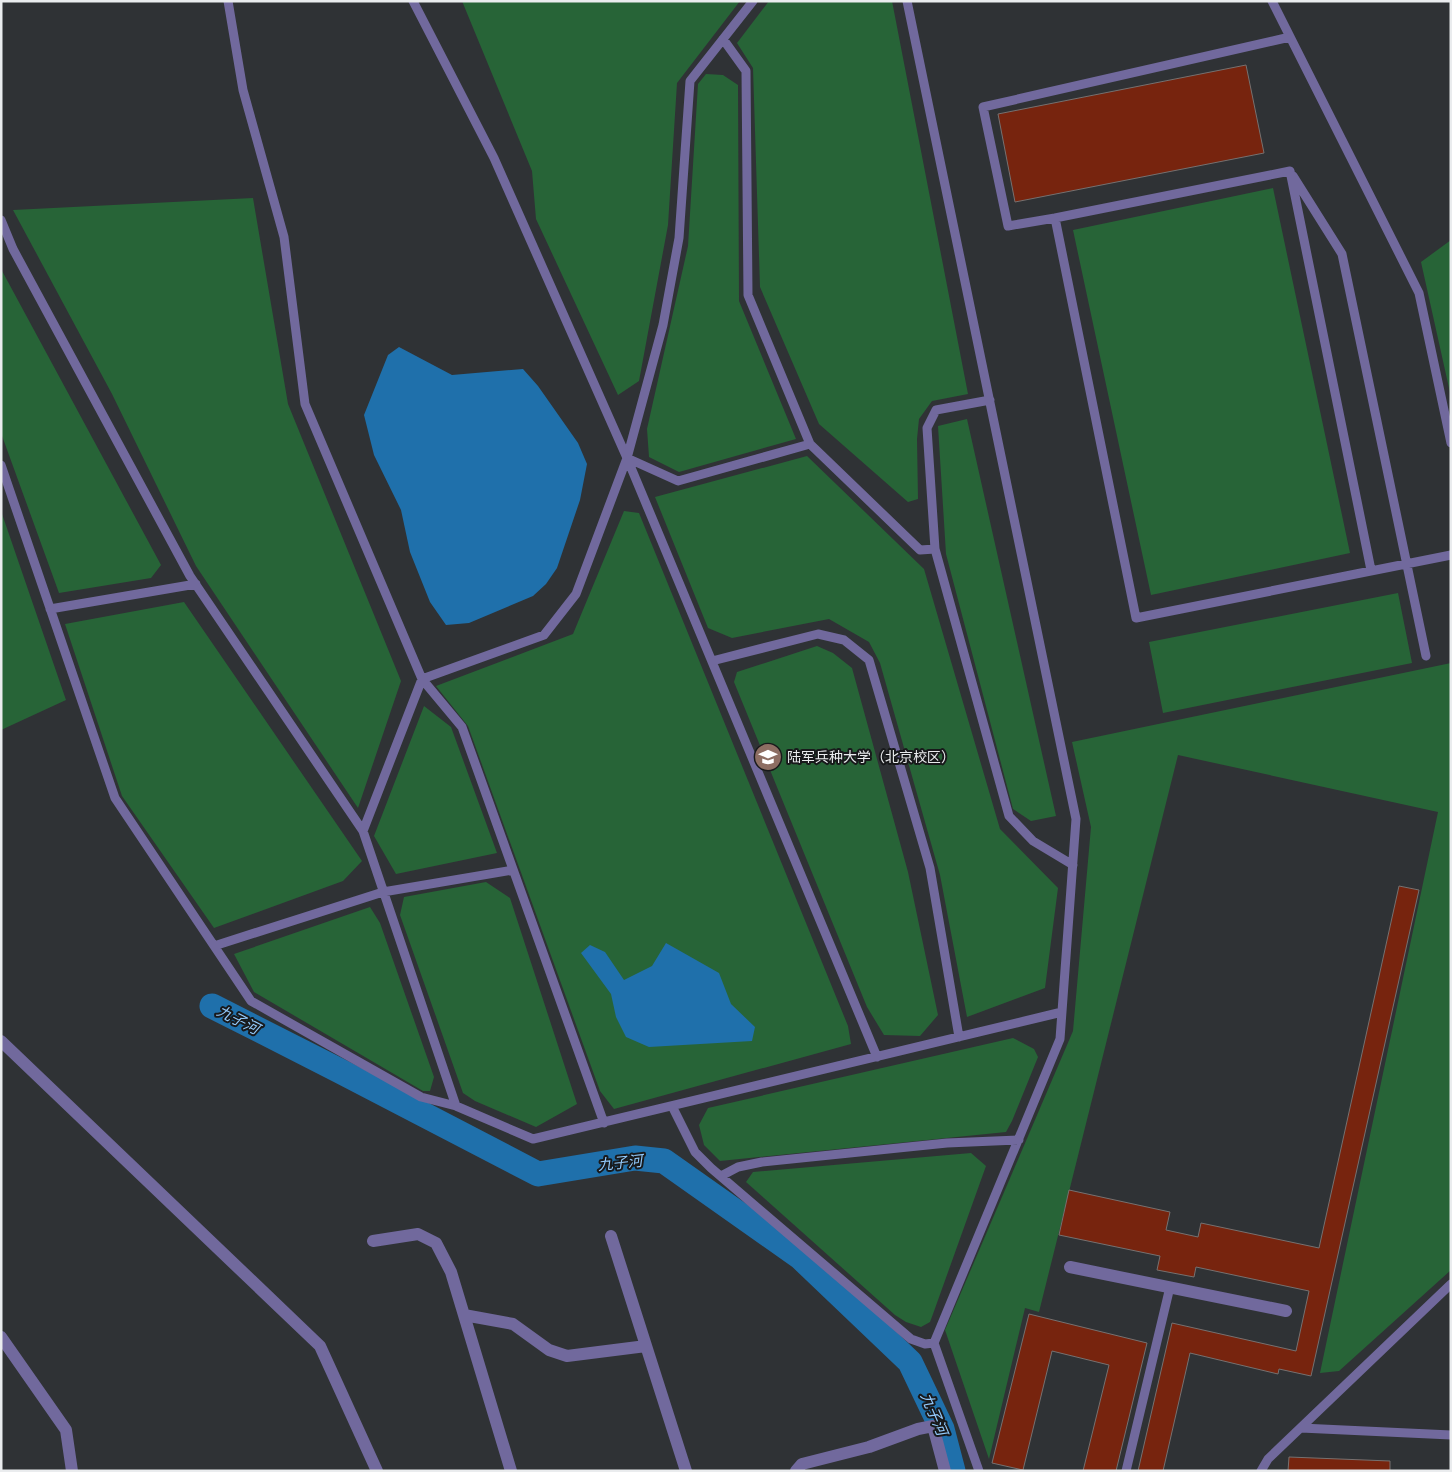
<svg xmlns="http://www.w3.org/2000/svg" width="1452" height="1472" viewBox="0 0 1452 1472" font-family="'Fira Sans Condensed','Noto Sans SC',sans-serif">
<style>
.green{fill:#276437}
.water{fill:#1f70ab}
.lines{fill:none;stroke-linecap:round;stroke-linejoin:round}
.river{stroke:#1f70ab;stroke-width:25}
.building{fill:#77240e;stroke:#767170}
.service{stroke:#71699d;stroke-width:9}
.minor{stroke:#71699d;stroke-width:12}
.labels{text-anchor:middle;dominant-baseline:central;stroke-width:4;stroke-linejoin:round;paint-order:stroke}
.poi-label{font-size:14px;fill:#eaecee;stroke:#18191b;text-anchor:start}
.water-label{font-size:15px;font-style:italic;fill:#92c9fa;stroke:#18191b}
</style>
<rect width="100%" height="100%" fill="#2f3235"/>
<path class="green" d="M 462,1 L 740,1 L 677,83 L 668,225 L 639,381 L 618,395 L 536,219 L 532,171 Z
M 769,1 L 892,1 L 968,394 L 932,401 L 919,419 L 917,439 L 918,499 L 908,502 L 819,424 L 760,287 L 753,68 L 737,43 Z
M 706,74 L 723,75 L 738,85 L 739,301 L 796,439 L 679,472 L 649,457 L 647,429 L 688,246 L 698,84 Z
M 1273,188 L 1350,553 L 1151,595 L 1073,230 Z
M 253,198 L 288,404 L 401,681 L 358,808 L 196,566 L 112,394 L 13,210 Z
M 1451,240 L 1451,397 L 1421,262 Z
M 1,269 L 161,565 L 151,578 L 59,593 L 1,433 Z
M 967,419 L 1056,816 L 1031,821 L 1013,809 L 946,554 L 938,426 Z
M 807,456 L 924,569 L 1000,829 L 1058,888 L 1045,988 L 967,1017 L 940,875 L 880,663 L 869,642 L 829,619 L 732,638 L 708,628 L 655,497 Z
M 1,511 L 66,700 L 1,730 Z
M 624,511 L 639,513 L 848,1026 L 851,1044 L 614,1109 L 600,1091 L 468,726 L 436,686 L 573,634 Z
M 1398,593 L 1412,663 L 1163,713 L 1149,642 Z
M 184,602 L 362,861 L 343,881 L 214,928 L 122,796 L 65,624 Z
M 817,646 L 833,653 L 852,668 L 908,872 L 938,1015 L 920,1036 L 884,1035 L 867,1007 L 734,682 L 737,672 Z
M 1451,663 L 1451,1270 L 1339,1371 L 1320,1373 L 1438,812 L 1178,755 L 1039,1312 L 1025,1308 L 989,1459 L 945,1330 L 1073,1031 L 1091,827 L 1072,742 Z
M 424,706 L 451,727 L 497,853 L 396,874 L 374,836 Z
M 486,882 L 510,898 L 577,1104 L 536,1127 L 475,1101 L 463,1093 L 400,915 L 404,897 Z
M 370,907 L 380,923 L 434,1077 L 430,1091 L 423,1091 L 254,992 L 234,954 Z
M 1013,1038 L 1034,1049 L 1038,1057 L 1012,1121 L 1006,1132 L 720,1161 L 704,1145 L 699,1125 L 708,1108 Z
M 971,1153 L 986,1166 L 933,1314 L 930,1322 L 921,1327 L 906,1322 L 895,1315 L 746,1182 L 753,1172 Z"/>
<path class="water" d="M 399,347 L 452,375 L 523,369 L 538,386 L 578,443 L 587,464 L 580,500 L 557,568 L 546,584 L 533,596 L 469,623 L 446,625 L 430,602 L 410,552 L 401,510 L 374,455 L 364,415 L 388,355 Z
M 666,943 L 719,973 L 731,1004 L 755,1027 L 752,1041 L 649,1047 L 626,1037 L 616,1017 L 611,994 L 581,953 L 590,945 L 605,952 L 624,980 L 652,966 Z"/>
<g class="lines">
<path class="river" d="M 212,1006 L 340,1071 L 538,1174 L 635,1158 L 664,1161 L 800,1257 L 910,1362 L 942,1429 L 953,1471"/>
</g>
<path class="building" d="M 1246,65 L 1264,153 L 1015,202 L 998,114 Z
M 1399,886 L 1419,890 L 1311,1376 L 1279,1369 L 1278,1374 L 1190,1353 L 1163,1471 L 1138,1471 L 1172,1323 L 1296,1351 L 1309,1291 L 1196,1267 L 1194,1277 L 1157,1270 L 1160,1256 L 1059,1235 L 1069,1190 L 1170,1212 L 1166,1230 L 1198,1237 L 1201,1223 L 1319,1248 Z
M 1029,1314 L 1147,1343 L 1116,1471 L 1083,1471 L 1109,1365 L 1052,1351 L 1023,1470 L 992,1463 Z
M 1289,1457 L 1390,1461 L 1390,1471 L 1288,1471 Z"/>
<g class="lines">
<path class="service" d="M 228,1 L 243,90 L 284,237 L 305,404 L 422,679 L 462,727 L 604,1123
M 413,1 L 494,158 L 627,458 L 877,1057
M 907,1 L 1076,819 L 1060,1039 L 934,1343 L 979,1471
M 1272,1 L 1419,293 L 1451,443
M 1290,37 L 983,107 L 1008,226 L 1055,218 L 1290,171 L 1371,570
M 723,39 L 746,71 L 748,295 L 810,444 L 920,550 L 935,549
M 1293,176 L 1342,254 L 1426,656
M 1055,218 L 1136,618 L 1451,555
M 1,220 L 13,249 L 190,576 L 363,831 L 456,1106
M 990,400 L 936,410 L 927,428 L 935,549 L 1009,816 L 1033,841 L 1073,865
M 627,458 L 678,481 L 810,444
M 1,465 L 115,798 L 251,1001 L 421,1097 L 456,1106 L 533,1139 L 1062,1012
M 50,609 L 196,584
M 712,661 L 818,634 L 844,640 L 869,660 L 930,868 L 959,1037
M 363,831 L 422,679 L 544,635 L 576,594 L 627,458 L 663,325 L 679,238 L 690,81 L 753,1
M 214,946 L 383,892 L 513,870
M 672,1106 L 695,1152 L 711,1168 L 911,1339 L 925,1344 L 934,1343
M 721,1176 L 738,1167 L 762,1162 L 947,1143 L 1019,1140
M 1301,1428 L 1451,1435
M 1126,1471 L 1170,1287
M 1261,1471 L 1268,1459 L 1451,1284"/>
<path class="minor" d="M 1,1041 L 320,1346 L 377,1471
M 611,1236 L 686,1471
M 373,1241 L 418,1234 L 436,1243 L 451,1272 L 511,1471
M 1070,1267 L 1286,1311
M 464,1315 L 513,1324 L 549,1350 L 567,1356 L 646,1346
M 1,1337 L 66,1430 L 72,1471
M 796,1471 L 802,1464 L 869,1447 L 918,1429 L 933,1426 L 945,1471"/>
</g>
<defs>
<g id="university-disc" transform="scale(1.4375)"><circle r="9.5" fill="#8d6e63" stroke="#18191b"/><path d="M0-5L7-2L0 1L-7-2ZM-4 1L0 2.5L4 1V4Q0 6-4 4Z" fill="#fff"/></g>
</defs>
<g fill-rule="evenodd">
<use href="#university-disc" x="768" y="757"/>
</g>
<g class="labels">
<g class="poi-label">
<text x="787" y="757">陆军兵种大学（北京校区）</text>
</g>
<g class="water-label">
<text transform="translate(238 1020) rotate(27)">九子河</text>
<text transform="translate(620 1163) rotate(-6)">九子河</text>
<text transform="translate(934 1414) rotate(67)">九子河</text>
</g>
</g>
<rect width="1452" height="1472" fill="none" stroke="#eaecee" stroke-width="5"/>
</svg>
